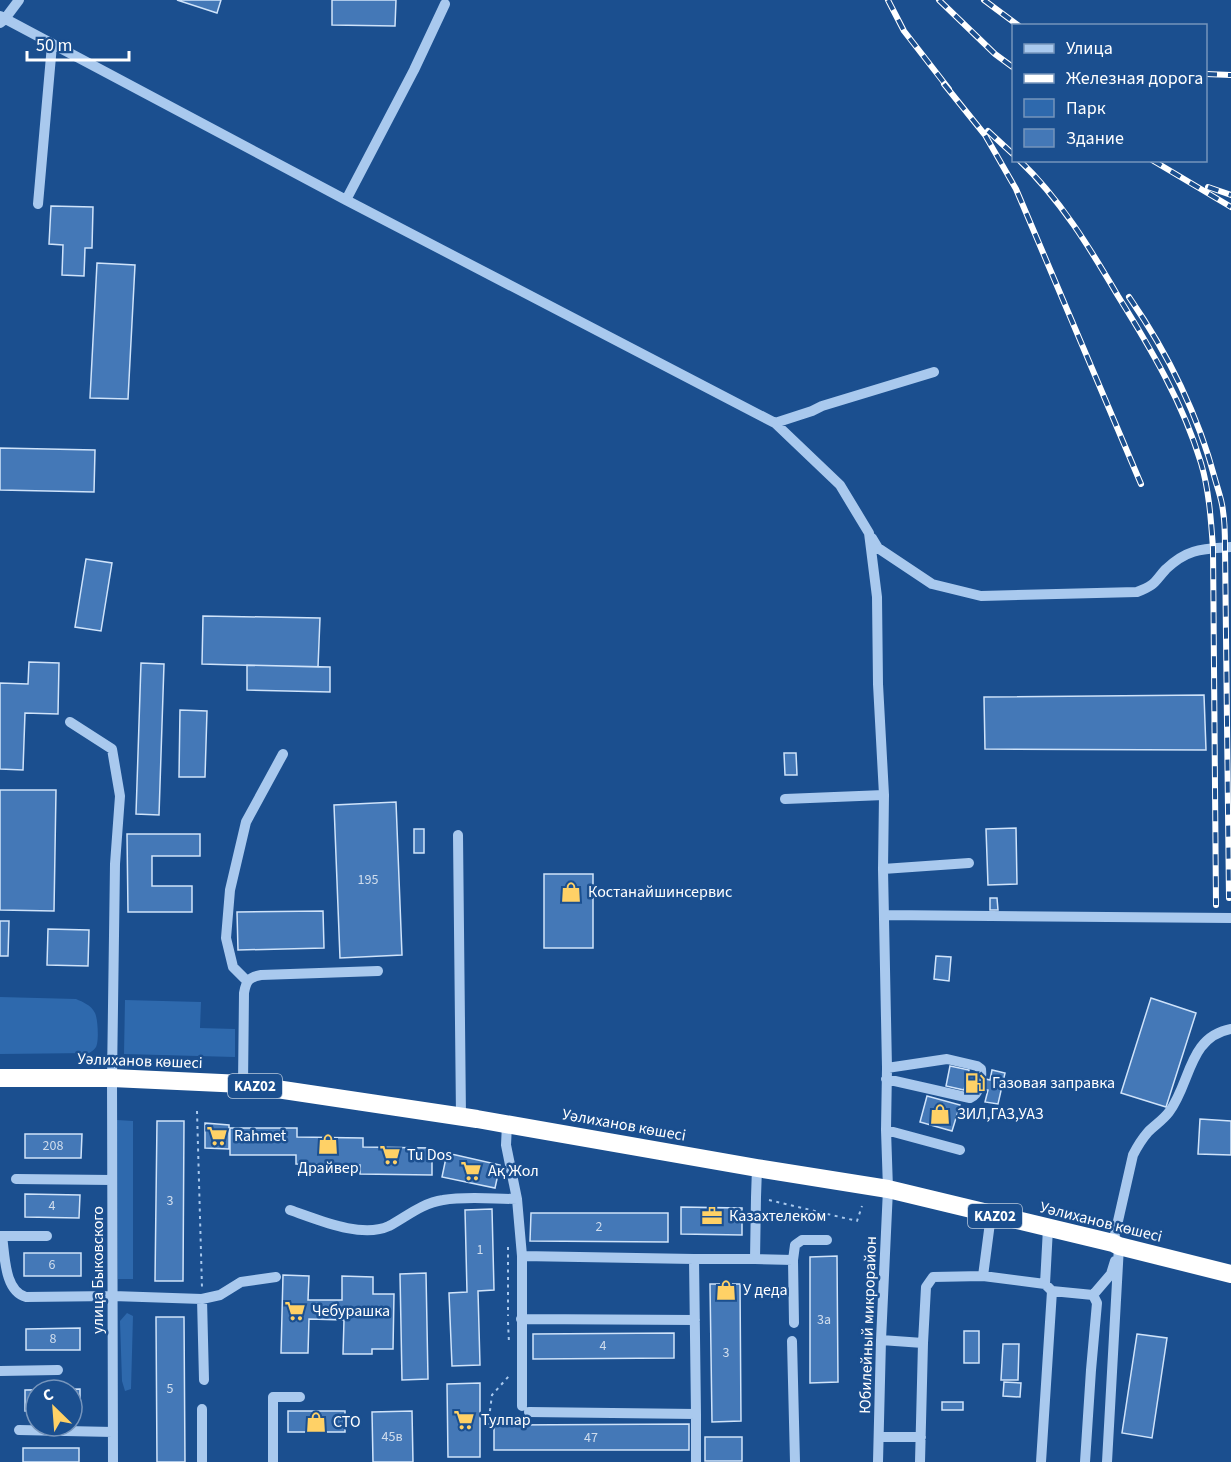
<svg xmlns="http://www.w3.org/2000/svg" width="1231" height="1462" viewBox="0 0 1231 1462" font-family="'Source Sans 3',sans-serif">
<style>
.green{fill:#2e69ad}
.building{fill:#4478b7;stroke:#cfe3fa;stroke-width:1.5}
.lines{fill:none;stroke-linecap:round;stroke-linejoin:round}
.path{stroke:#a9c9ee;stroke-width:2;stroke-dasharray:3 4.5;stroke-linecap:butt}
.minor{stroke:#a9c9ee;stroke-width:10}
.highway{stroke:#fff;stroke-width:18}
.rail-casing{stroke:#fff;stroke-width:6}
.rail{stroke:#1b4f8f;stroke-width:4;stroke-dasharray:11;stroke-linecap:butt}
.labels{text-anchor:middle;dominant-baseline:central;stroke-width:5;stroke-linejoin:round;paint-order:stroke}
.number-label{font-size:14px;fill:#d0dded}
.shield{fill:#1b4f8f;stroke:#bbcadd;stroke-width:1.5}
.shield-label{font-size:15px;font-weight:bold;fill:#fff}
.poi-label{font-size:16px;fill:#fff;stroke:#1b4f8f;text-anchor:start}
.street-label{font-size:16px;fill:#fff;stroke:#1b4f8f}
</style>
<rect width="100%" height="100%" fill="#1b4f8f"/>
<path class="green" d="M 0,997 L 76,999 C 83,1002 91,1005 95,1013 C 98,1019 99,1042 96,1047 C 94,1050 92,1051 89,1053 L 0,1054 Z
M 125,1000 L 201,1002 L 200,1028 L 235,1029 L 235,1057 L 124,1054 Z
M 117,1120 L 133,1121 L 133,1279 L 118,1279 Z
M 127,1313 L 133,1316 L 131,1389 L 125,1391 L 122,1381 L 120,1321 Z"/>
<path class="building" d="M 177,0 L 221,0 L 217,13 Z
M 332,0 L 396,0 L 395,26 L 332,25 Z
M 51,206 L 93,207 L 92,248 L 85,248 L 84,276 L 62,275 L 63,245 L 49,244 Z
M 97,263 L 135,265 L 128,399 L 90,398 Z
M 0,448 L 95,450 L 94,492 L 0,490 Z
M 86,559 L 112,563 L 101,631 L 75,627 Z
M 203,616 L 320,618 L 318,667 L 202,664 Z
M 29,662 L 59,663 L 58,714 L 25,713 L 23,770 L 0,769 L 0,683 L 28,684 Z
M 141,663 L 164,664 L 159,815 L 136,814 Z
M 247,665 L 330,667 L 330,692 L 247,690 Z
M 1204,695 L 1206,750 L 985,749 L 984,697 Z
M 180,710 L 207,711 L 205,777 L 179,777 Z
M 784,753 L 796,753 L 797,775 L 785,775 Z
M 0,790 L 56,790 L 54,911 L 0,910 Z
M 396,802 L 402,955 L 340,958 L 334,805 Z
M 1016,828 L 1017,884 L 988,885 L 986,829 Z
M 414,829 L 424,829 L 424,853 L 414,853 Z
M 127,834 L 200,834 L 200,856 L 152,856 L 152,886 L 192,886 L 192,912 L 128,912 Z
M 544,874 L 593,874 L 593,948 L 544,948 Z
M 990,898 L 997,898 L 998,910 L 990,910 Z
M 323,911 L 324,948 L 238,950 L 237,912 Z
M 0,921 L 9,921 L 8,956 L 0,956 Z
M 48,929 L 89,930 L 88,966 L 47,965 Z
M 936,956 L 951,957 L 949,981 L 934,979 Z
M 1151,998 L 1196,1013 L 1166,1107 L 1121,1093 Z
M 950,1066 L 969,1070 L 968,1075 L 990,1080 L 992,1070 L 1005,1073 L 998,1104 L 985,1102 L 988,1090 L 965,1086 L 964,1090 L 946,1086 Z
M 927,1096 L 960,1105 L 952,1131 L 920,1122 Z
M 1200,1119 L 1231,1121 L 1231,1155 L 1198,1154 Z
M 157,1121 L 184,1121 L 183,1281 L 155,1281 Z
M 205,1123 L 229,1125 L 229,1149 L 205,1148 Z
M 230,1128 L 297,1128 L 297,1137 L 363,1138 L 363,1147 L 432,1148 L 432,1175 L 360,1174 L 360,1165 L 296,1164 L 296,1155 L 230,1155 Z
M 25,1134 L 82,1134 L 81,1158 L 25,1158 Z
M 447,1153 L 500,1165 L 495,1188 L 442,1177 Z
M 25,1194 L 80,1195 L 79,1218 L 25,1217 Z
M 681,1207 L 742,1208 L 742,1235 L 681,1234 Z
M 492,1209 L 494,1290 L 478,1291 L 480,1365 L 452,1366 L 449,1293 L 467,1292 L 465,1210 Z
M 531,1213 L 668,1213 L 668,1242 L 530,1241 Z
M 24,1253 L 81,1253 L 81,1276 L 24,1276 Z
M 837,1256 L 838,1382 L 810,1383 L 810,1257 Z
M 426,1273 L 428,1379 L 402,1380 L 400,1274 Z
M 283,1275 L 309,1276 L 308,1300 L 342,1300 L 342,1276 L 373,1277 L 373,1294 L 394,1294 L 393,1349 L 372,1349 L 372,1354 L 343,1354 L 344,1320 L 309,1319 L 308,1353 L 281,1353 Z
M 710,1284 L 740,1284 L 741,1421 L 712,1422 Z
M 156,1317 L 184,1317 L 185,1462 L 157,1462 Z
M 80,1328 L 80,1350 L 26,1350 L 26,1329 Z
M 964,1331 L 979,1331 L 979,1363 L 964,1363 Z
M 674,1333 L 674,1358 L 533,1359 L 533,1334 Z
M 1137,1334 L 1167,1338 L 1152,1438 L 1122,1433 Z
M 1003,1344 L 1019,1344 L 1018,1380 L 1001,1380 Z
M 1004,1382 L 1021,1383 L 1020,1397 L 1003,1396 Z
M 480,1383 L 480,1457 L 448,1457 L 447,1384 Z
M 80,1389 L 80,1410 L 72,1410 L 72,1390 L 36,1390 L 36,1411 L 25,1411 L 25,1390 Z
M 942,1402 L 963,1402 L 963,1410 L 942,1410 Z
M 288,1411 L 345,1411 L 345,1432 L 288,1432 Z
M 412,1411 L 413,1462 L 373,1462 L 372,1412 Z
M 689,1424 L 689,1450 L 494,1450 L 494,1425 Z
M 705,1437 L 742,1437 L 742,1461 L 705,1461 Z
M 23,1448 L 79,1448 L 79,1462 L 23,1462 Z"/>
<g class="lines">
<path class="path" d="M 197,1111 L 202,1288
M 769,1200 L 857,1221 L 862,1206
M 508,1247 L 508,1316
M 508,1322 L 509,1343
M 488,1426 L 492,1395 L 509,1376"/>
<path class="minor" d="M 0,16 L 346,200 L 775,423 L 840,485 L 869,533 L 877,597 L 878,684 L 884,795 L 883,869 L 887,1068 L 886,1130 L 888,1189 L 881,1340 L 878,1462
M 0,23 L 4,20 L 19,0
M 346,200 L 414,70 L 445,4
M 38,204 L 52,45
M 775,423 L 812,411 L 822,406 L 934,372
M 872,538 L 878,548 L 932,584 L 981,596 L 1137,592 C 1156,585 1154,582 1166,569 C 1188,548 1203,549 1231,547
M 70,722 L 112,749 L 120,796 L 115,864 L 112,1078 L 113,1462
M 785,799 L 884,795
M 458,835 L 461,1117
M 883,869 L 969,863
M 884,915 L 1231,918
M 247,981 L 233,967 L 226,938 L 230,890 L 246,822 L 283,754
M 886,1079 L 970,1098 C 980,1094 982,1079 981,1069 L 977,1066 L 947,1059 L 887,1068
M 243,1084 L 244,993 C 246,981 249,977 261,975 L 378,971
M 507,1124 L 506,1145 L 517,1199 L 522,1256 L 522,1406
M 886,1130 L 960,1150
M 16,1179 L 112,1180
M 290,1210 C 317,1219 361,1239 389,1226 C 406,1217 422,1203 443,1200 C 466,1196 493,1199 517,1199
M 0,1236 L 47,1236
M 2,1236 C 5,1255 4,1291 26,1297 L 113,1296 L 202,1299 L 220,1295 L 241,1282 L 276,1277
M 1113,1243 L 1133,1155 C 1137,1147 1142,1139 1148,1132 C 1155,1125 1163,1120 1169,1112 C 1191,1083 1188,1037 1231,1029
M 522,1256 L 694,1259
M 755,1259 L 793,1260
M 983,1276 L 1045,1284 L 1052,1291 L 1041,1462
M 1045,1284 L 1048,1228
M 1052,1291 L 1093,1295 L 1097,1303 L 1091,1370 L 1085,1462
M 1093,1295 L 1111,1274 L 1115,1261
M 202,1299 L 204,1380
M 521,1319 L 695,1320
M 794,1323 L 793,1260 L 795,1245 L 802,1240 L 827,1240
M 881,1340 L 923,1343 L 926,1287 L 933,1277 L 983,1276 L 991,1215
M 792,1341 L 795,1462
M 0,1371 L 58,1370
M 529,1412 L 696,1414 L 696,1462
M 696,1414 L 694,1259 L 755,1259 L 756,1197 L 757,1168
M 19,1430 L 113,1432
M 879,1437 L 921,1437
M 202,1462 L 202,1409
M 273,1462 L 273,1397 L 300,1397
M 920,1462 L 923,1343
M 1107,1462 L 1119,1246"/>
<path class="highway" d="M 0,1078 L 112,1078 L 243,1084 L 477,1119 L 757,1168 L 888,1189 L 1113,1243 L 1119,1246 L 1231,1274"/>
<g class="rail-casing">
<path id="rail" d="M 888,0 L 904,31 L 949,89
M 939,0 L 995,54 L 1014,68
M 984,0 L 1019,26
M 1206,74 L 1231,75
M 944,84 L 985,135 L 1016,189 L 1141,484
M 988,131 L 1014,155
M 1019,160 C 1060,199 1090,248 1118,296 C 1151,349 1183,403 1201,463 C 1209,490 1211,520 1213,548 L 1216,905
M 1152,160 L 1231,207
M 1208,187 L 1231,195
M 1129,297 C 1167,352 1198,415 1215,479 C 1218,490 1222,500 1223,511 C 1225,523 1225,536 1225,548 L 1229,898"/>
</g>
<use href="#rail" class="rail"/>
</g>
<defs>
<g id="shop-bare" transform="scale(1.62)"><path d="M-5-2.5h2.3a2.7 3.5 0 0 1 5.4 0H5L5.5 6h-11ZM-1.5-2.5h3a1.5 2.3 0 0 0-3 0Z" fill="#ffd166" stroke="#1b4f8f" stroke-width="2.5" paint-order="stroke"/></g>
<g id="fuel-bare" transform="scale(1.62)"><path d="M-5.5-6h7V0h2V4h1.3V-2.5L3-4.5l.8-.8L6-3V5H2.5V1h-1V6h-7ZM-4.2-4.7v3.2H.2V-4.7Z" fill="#ffd166" stroke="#1b4f8f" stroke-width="2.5" paint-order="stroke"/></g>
<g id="supermarket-bare" transform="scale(1.62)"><path d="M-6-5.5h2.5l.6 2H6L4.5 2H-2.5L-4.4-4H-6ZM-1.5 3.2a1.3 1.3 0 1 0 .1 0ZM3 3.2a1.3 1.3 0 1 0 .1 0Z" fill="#ffd166" stroke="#1b4f8f" stroke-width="2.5" paint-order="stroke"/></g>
<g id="office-bare" transform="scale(1.62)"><path d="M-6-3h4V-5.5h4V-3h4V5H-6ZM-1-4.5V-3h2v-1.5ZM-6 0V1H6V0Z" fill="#ffd166" stroke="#1b4f8f" stroke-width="2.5" paint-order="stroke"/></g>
</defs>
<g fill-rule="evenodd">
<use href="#shop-bare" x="571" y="892"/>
<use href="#fuel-bare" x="975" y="1083"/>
<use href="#shop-bare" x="940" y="1114"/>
<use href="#supermarket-bare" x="217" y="1136"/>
<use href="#shop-bare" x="328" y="1144"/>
<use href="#supermarket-bare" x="390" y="1155"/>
<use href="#supermarket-bare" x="471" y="1171"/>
<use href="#office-bare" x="712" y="1216"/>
<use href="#shop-bare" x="726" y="1290"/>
<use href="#supermarket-bare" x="295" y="1311"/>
<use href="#supermarket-bare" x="464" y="1420"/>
<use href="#shop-bare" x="316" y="1422"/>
</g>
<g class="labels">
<g class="number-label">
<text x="368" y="880">195</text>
<text x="53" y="1146">208</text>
<text x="170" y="1201">3</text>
<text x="52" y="1206">4</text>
<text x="599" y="1227">2</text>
<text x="480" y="1250">1</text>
<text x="52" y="1265">6</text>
<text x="824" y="1320">3а</text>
<text x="53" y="1339">8</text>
<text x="603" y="1346">4</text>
<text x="726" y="1353">3</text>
<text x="170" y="1389">5</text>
<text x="392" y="1437">45в</text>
<text x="591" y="1438">47</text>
</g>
<g class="shield">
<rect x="228" y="1074" width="54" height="24" rx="4.5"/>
<rect x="968" y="1204" width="54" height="24" rx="4.5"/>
</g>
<g class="shield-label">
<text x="255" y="1086">KАZ02</text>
<text x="995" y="1216">KАZ02</text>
</g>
<g class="poi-label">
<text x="588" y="892">Костанайшинсервис</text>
<text x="992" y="1083">Газовая заправка</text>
<text x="957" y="1114">ЗИЛ,ГАЗ,УАЗ</text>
<text x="234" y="1136">Rahmet</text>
<text x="407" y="1155">Tu Dos</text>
<text x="328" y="1168" text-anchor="middle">Драйвер</text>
<text x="488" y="1171">Ақ Жол</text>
<text x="729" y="1216">Казахтелеком</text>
<text x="743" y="1290">У деда</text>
<text x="312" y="1311">Чебурашка</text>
<text x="481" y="1420">Тулпар</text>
<text x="333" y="1422">СТО</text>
</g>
<g class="street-label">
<text transform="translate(140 1061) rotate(2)">Уәлиханов көшесі</text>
<text transform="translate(624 1125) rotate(10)">Уәлиханов көшесі</text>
<text transform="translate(1101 1222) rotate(14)">Уәлиханов көшесі</text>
<text transform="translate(98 1270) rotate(-90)">улица Быковского</text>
<text transform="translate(868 1325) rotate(-88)">Юбилейный микрорайон</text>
</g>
</g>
<rect x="1012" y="24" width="195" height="138" fill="#1b4f8f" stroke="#7695bc" stroke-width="1.5"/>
<rect x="1024" y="44" width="30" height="9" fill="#a9c9ee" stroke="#7695bc" stroke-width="1.5"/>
<text x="1066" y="54" font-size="18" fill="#ffffff">Улица</text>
<rect x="1024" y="74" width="30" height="9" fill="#ffffff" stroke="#7695bc" stroke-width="1.5"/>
<text x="1066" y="84" font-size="18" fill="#ffffff">Железная дорога</text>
<rect x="1024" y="99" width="30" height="18" fill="#2e69ad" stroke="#7695bc" stroke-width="1.5"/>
<text x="1066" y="114" font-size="18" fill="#ffffff">Парк</text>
<rect x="1024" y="129" width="30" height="18" fill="#4478b7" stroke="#7695bc" stroke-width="1.5"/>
<text x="1066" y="144" font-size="18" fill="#ffffff">Здание</text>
<g transform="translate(54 1408) rotate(335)"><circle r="28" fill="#1b4f8f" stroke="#7695bc" stroke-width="1.5"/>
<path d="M0-4.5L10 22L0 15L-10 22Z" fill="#ffd166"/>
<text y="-9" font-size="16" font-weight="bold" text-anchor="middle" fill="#ffffff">С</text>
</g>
<path d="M27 51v9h102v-9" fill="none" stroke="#ffffff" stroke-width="3"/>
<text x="36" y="51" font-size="18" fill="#ffffff" stroke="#1b4f8f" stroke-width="4.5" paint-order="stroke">50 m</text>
</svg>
